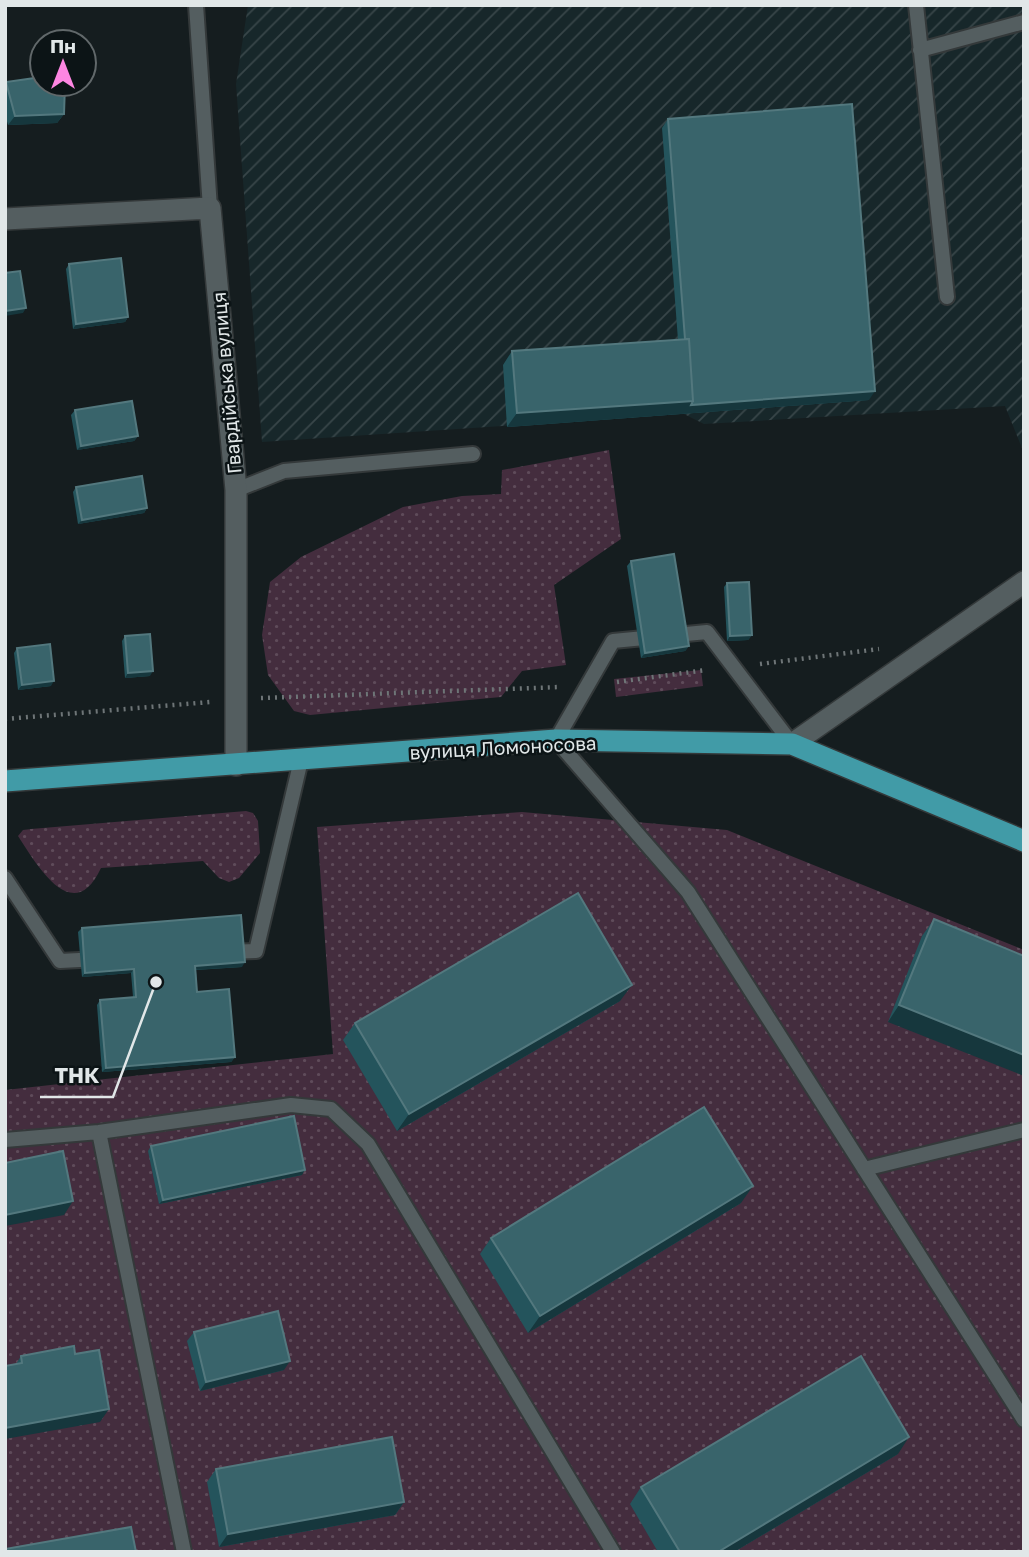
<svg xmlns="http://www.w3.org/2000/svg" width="1029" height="1557" viewBox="0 0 1029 1557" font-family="'Golos Text',sans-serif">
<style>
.industrial{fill:url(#industrial-furrows)}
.grass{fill:url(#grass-dots)}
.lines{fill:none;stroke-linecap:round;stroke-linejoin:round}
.lane-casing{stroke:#34393a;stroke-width:18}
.street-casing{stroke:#34393a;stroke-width:24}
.primary-casing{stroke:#34393a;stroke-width:24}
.path{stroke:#6e7577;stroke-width:4.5;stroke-dasharray:2 5;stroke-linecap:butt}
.lane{stroke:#545e60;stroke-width:14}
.street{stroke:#545e60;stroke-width:21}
.primary{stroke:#419ba7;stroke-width:21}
.wall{fill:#24545c}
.shaded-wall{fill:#16373d}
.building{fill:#39646b;stroke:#53787e;stroke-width:2}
.labels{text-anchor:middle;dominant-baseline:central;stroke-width:5;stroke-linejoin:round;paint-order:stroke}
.street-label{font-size:19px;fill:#e1e7e8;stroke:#0c1416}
.leader{fill:none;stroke:#e1e7e8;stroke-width:2.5}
.callout-dot{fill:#e1e7e8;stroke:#0c1416;stroke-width:2.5}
.callout-label{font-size:21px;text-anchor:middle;font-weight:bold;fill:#e1e7e8;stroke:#0c1416;stroke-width:5;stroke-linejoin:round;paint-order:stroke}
</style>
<defs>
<pattern id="industrial-furrows" width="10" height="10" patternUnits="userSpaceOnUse" patternTransform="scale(1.75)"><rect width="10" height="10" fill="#17272a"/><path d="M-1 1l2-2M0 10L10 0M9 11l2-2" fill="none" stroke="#384649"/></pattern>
<pattern id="grass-dots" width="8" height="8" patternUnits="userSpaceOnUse" patternTransform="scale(1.75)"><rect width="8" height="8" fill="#442d3e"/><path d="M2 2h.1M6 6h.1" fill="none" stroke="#5f4b5a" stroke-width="1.8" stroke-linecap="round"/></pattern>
</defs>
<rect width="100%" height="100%" fill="#151d1f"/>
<path class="industrial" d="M 248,5 L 1024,5 L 1024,453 L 1005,406 L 704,424 L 684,414 L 262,442 L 236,84 Z"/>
<path class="grass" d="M 609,450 L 621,539 L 554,585 L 566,665 L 522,671 L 501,697 L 310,715 L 294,711 L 268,675 L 262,635 L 270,582 L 301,557 L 403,507 L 462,496 L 501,494 L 502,470 Z
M 701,670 L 703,686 L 616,697 L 614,679 Z
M 246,811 L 253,813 L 258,821 L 260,853 L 239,878 L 229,882 L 219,878 L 203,861 L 101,868 C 73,928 37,865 18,836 L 23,830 L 31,829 Z
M 522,812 L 727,830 L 1024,950 L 1024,1552 L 5,1552 L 5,1090 L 333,1054 L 317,827 Z"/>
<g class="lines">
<g class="lane-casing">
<path id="lane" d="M 196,5 L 210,208
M 916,5 L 947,297
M 920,50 L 1024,22
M 236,490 L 284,471 L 473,454
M 792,744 L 707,632 L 613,641 L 556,740 L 688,892 L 1024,1420
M 5,878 L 60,961 L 99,959
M 227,952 L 256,951 L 301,760
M 99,1132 L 184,1552
M 5,1140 L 99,1132 L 291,1105 L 331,1109 L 368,1144 L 613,1552
M 864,1169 L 1024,1130"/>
</g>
<g class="street-casing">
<path id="street" d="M 5,219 L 210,208 L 236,490 L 236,765
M 792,744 L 1024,582"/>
</g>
<g class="primary-casing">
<path id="primary" d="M 5,781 L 556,740 L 792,744 L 1024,841"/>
</g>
<path class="path" d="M 760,664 L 879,649
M 617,682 L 706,670
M 261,698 L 560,687
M 5,719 L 210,702"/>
<use href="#lane" class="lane"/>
<use href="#street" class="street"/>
<use href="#primary" class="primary"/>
</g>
<path class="wall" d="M 5,82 L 6,82 L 64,114 L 57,123 L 8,125 L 5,114 Z
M 668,119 L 869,400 L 507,427 L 503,365 L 512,351 L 678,340 L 662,128 Z
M 69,264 L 128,317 L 125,322 L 73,329 L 66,269 Z
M 75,410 L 138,436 L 134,441 L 77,450 L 71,415 Z
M 76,487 L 147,508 L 144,513 L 78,524 L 73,492 Z
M 631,561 L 689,646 L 685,651 L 641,658 L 627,566 Z
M 727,583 L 752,635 L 748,640 L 727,641 L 724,587 Z
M 125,636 L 150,676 L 125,678 L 122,641 Z
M 17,648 L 51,686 L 18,690 L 14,653 Z
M 934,919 L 1024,956 L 888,1022 L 922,936 Z
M 82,928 L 242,967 L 196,970 L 197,992 L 235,1057 L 231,1062 L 102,1072 L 97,1005 L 100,1000 L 133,997 L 131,973 L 82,977 L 78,932 Z
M 620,1001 L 397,1131 L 343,1040 L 355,1023 Z
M 151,1146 L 302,1175 L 159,1204 L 148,1151 Z
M 741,1203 L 528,1333 L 480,1254 L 491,1238 Z
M 194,1332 L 284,1370 L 200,1391 L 187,1341 Z
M 75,1354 L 100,1422 L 16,1364 L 21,1356 Z
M 898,1454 L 734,1552 L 658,1552 L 630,1504 L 641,1487 Z
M 216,1469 L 404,1502 L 395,1515 L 219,1547 L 207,1482 Z"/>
<path class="shaded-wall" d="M 64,114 L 57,123 L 8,125 L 15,116 Z
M 26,308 L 23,313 L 5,316 L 5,311 Z
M 128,317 L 125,322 L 73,329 L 76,324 Z
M 875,391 L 869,400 L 507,427 L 517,413 L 693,401 Z
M 138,436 L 134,441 L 77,450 L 81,446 Z
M 147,508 L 144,513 L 78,524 L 82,520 Z
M 752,635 L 748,640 L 727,641 L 730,636 Z
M 689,646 L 685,651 L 641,658 L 645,653 Z
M 153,671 L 150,676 L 125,678 L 128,673 Z
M 54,681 L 51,686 L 18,690 L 22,685 Z
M 245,962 L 242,967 L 192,970 L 195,966 Z
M 134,969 L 131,973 L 82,977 L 85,973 Z
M 632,985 L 620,1001 L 397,1131 L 409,1114 Z
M 899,1005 L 1024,1055 L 1024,1076 L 888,1022 Z
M 235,1057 L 231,1062 L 102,1072 L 106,1068 Z
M 305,1170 L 302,1175 L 159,1204 L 163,1200 Z
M 753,1186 L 741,1203 L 528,1333 L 540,1316 Z
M 73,1201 L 64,1215 L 5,1226 L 5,1215 Z
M 290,1361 L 284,1370 L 200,1391 L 206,1382 Z
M 109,1409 L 100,1422 L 5,1439 L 5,1428 Z
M 909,1437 L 898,1454 L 734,1552 L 718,1552 Z
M 404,1502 L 395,1515 L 219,1547 L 228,1534 Z"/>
<path class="building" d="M 42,77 L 42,84 L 65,84 L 64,114 L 15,116 L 6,82 Z
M 852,104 L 875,391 L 691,405 L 693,401 L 689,339 L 685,339 L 668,119 Z
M 121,258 L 128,317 L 76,324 L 69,264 Z
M 20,271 L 26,308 L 5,311 L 5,273 Z
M 689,339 L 693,401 L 517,413 L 512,351 Z
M 132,401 L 138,436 L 81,446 L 75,410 Z
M 142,476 L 147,508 L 82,520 L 76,487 Z
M 674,554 L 689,646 L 645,653 L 631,561 Z
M 749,582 L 752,635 L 730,636 L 727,583 Z
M 150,634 L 153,671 L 128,673 L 125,636 Z
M 50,644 L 54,681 L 22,685 L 17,648 Z
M 578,893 L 632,985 L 409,1114 L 355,1023 Z
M 241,915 L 245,962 L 195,966 L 197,992 L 229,989 L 235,1057 L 106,1068 L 100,1000 L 136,997 L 134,969 L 85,973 L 82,928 Z
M 934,919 L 1024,956 L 1024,1055 L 899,1005 Z
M 704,1107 L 753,1186 L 540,1316 L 491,1238 Z
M 294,1116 L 305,1170 L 163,1200 L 151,1146 Z
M 63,1151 L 73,1201 L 5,1215 L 5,1163 Z
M 278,1311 L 290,1361 L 206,1382 L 194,1332 Z
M 74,1346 L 75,1354 L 99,1350 L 109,1409 L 5,1428 L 5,1366 L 22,1363 L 21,1356 Z
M 861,1356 L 909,1437 L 718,1552 L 680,1552 L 641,1487 Z
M 392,1437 L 404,1502 L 228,1534 L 216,1469 Z
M 131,1527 L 136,1552 L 5,1552 L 5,1549 Z"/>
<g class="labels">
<g class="street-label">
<text transform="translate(226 383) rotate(-95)">Гвардійська вулиця</text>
<text transform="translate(503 747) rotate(-3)">вулиця Ломоносова</text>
</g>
</g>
<path class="leader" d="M156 982L113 1097H40"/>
<circle class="callout-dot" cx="156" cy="982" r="7"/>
<g class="callout-label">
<text x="77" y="1083">ТНК</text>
</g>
<rect width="1029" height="1557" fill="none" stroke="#e1e7e8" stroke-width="14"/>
<g transform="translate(63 63)"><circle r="33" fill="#0c1416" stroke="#61686a" stroke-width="2"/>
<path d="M0-5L12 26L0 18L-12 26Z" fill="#fd86e1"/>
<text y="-10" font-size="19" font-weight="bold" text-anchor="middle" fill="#e1e7e8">Пн</text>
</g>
</svg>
